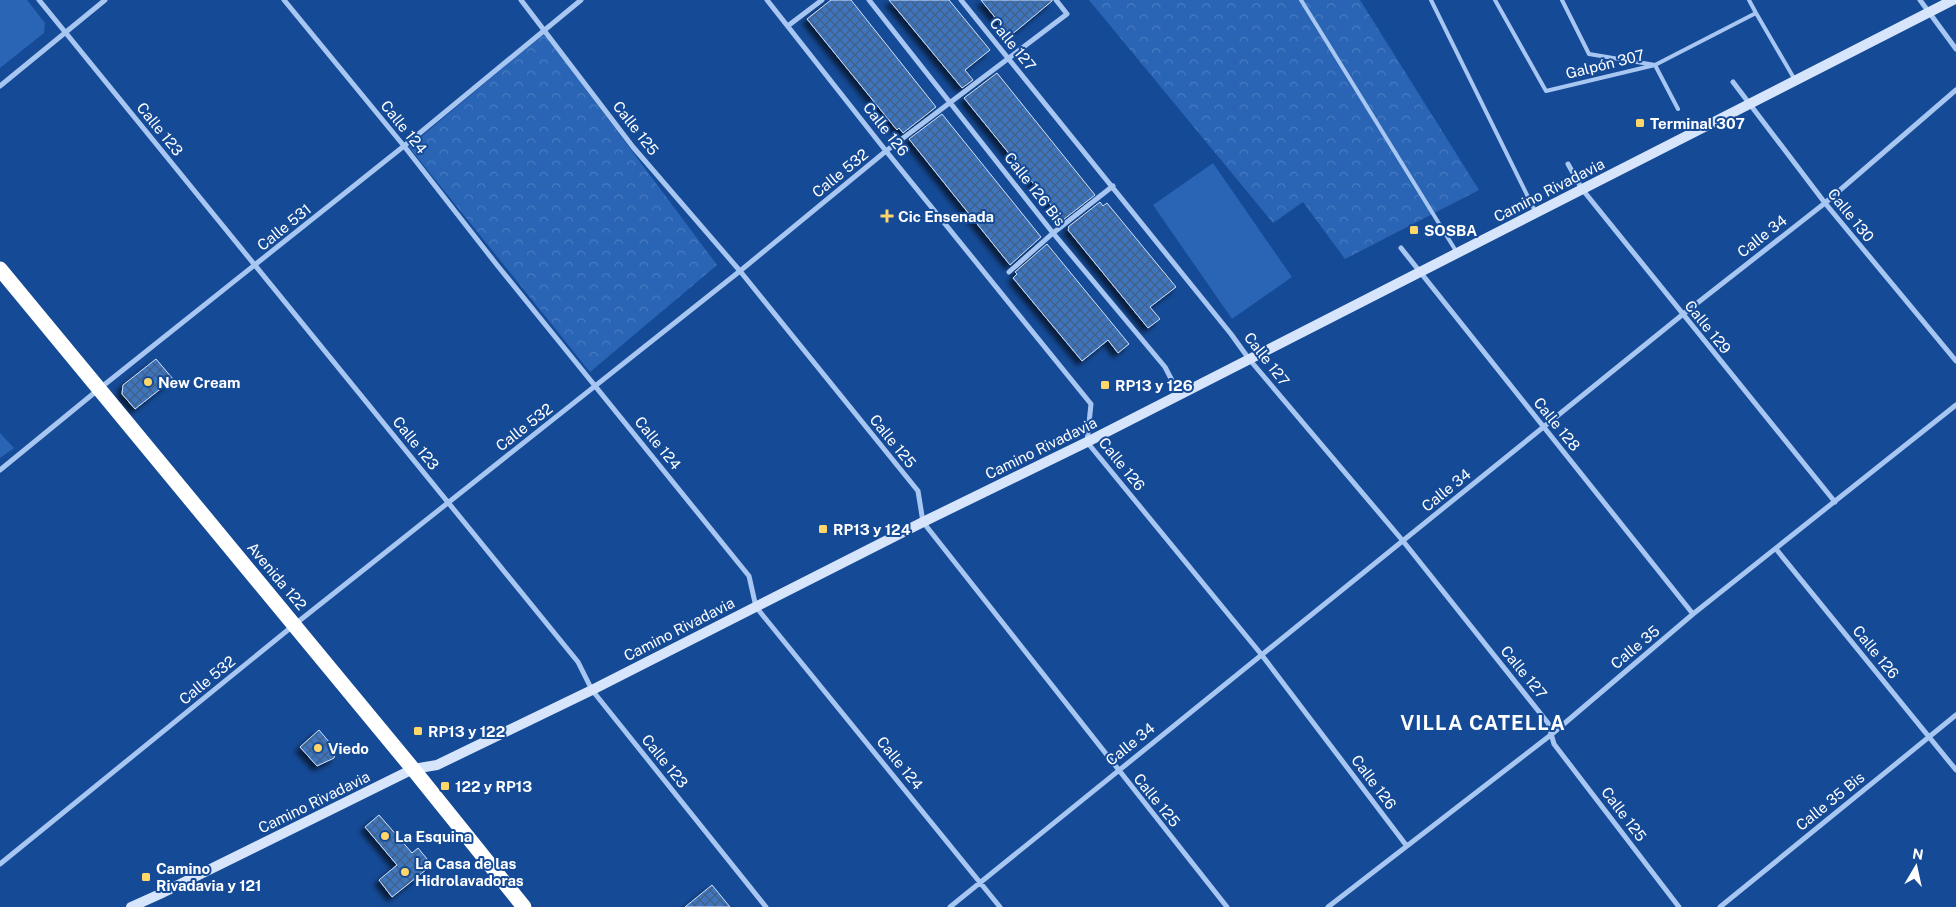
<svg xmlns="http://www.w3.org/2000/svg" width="1956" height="907" viewBox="0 0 1956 907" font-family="'Public Sans',sans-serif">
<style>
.grass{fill:#2964b5}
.park{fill:url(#park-crowns)}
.building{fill:url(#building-cross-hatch);stroke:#cfe2fc;filter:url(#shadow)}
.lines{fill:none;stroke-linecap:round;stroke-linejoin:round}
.lane{stroke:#a7c7f2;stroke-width:4}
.street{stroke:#a7c7f2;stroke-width:5}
.secondary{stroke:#d6e5fc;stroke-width:10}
.highway{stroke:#fff;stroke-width:15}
.poi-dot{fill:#ffd768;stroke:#154a96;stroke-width:2}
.labels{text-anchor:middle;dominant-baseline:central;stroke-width:4;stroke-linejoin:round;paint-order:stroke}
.street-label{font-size:15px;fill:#fff;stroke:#154a96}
.poi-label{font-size:15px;font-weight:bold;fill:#fff;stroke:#154a96;text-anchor:start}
.district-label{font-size:20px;font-weight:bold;letter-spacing:1px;fill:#fff;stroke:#154a96}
</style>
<defs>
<pattern id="park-crowns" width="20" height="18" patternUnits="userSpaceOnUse" patternTransform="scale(1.25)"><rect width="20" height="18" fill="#2964b5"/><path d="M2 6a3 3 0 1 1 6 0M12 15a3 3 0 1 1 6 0" fill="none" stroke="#497bc0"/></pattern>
<pattern id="building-cross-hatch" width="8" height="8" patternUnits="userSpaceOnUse" patternTransform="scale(1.25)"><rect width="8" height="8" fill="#3e74be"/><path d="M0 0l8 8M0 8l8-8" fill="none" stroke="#456085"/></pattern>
<filter id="shadow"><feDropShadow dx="-4.5" dy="4.5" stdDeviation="2.5" flood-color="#0009"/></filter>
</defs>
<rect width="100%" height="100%" fill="#154a96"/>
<path class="grass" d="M 0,0 L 27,0 L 45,23 L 44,33 L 0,68 Z
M 1213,163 L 1292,277 L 1232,319 L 1153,205 Z
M 0,433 L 14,448 L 0,458 Z"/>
<path class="park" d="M 1089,0 L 1360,0 L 1479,190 L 1345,259 L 1303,202 L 1273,223 Z
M 544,33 L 717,265 L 590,372 L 409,147 Z"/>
<path class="building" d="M 831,0 L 851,0 L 936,107 L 903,133 L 899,128 L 897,130 L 807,19 Z
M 889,0 L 949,0 L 990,50 L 965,70 L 973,80 L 962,88 Z
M 981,0 L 1052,0 L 1052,1 L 1010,36 Z
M 997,73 L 1095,195 L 1063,220 L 964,98 Z
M 942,114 L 1041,237 L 1010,265 L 909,139 Z
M 1100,202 L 1103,206 L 1107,203 L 1176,287 L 1150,307 L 1160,319 L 1148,328 L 1068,230 L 1069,228 L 1068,227 Z
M 1047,244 L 1129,344 L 1118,353 L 1108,340 L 1082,361 L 1013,278 L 1017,274 L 1015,272 Z
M 156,359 L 173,379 L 135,409 L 122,394 L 123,385 Z
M 319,730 L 336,750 L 334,758 L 317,766 L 300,747 Z
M 379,815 L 412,853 L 418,848 L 432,865 L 392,897 L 379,880 L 397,865 L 365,827 Z
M 712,885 L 730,907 L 685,907 Z"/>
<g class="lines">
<path class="lane" d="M 1301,0 L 1456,251
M 1431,0 L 1535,211
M 1495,0 L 1546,91 L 1655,65 L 1589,54 L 1562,0
M 1749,0 L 1756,13
M 1678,109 L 1655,65 L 1756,13 L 1795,80"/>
<path class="street" d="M 39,0 L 578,662 L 592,690 L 766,907
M 284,0 L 404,146 L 497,265 L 749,576 L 756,607 L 1000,907
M 521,0 L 633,147 L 740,271 L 918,491 L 923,522 L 1227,907
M 767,0 L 886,151 L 1091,404 L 1087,442 L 1261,654 L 1406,845
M 869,0 L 1053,233 L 1165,367 L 1179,394
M 961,0 L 1231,334 L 1249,359 L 1403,541 L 1548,723 L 1554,744 L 1679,907
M 1920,0 L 1956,49
M 789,25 L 822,0
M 1733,82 L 1825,203 L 1956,361
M 0,86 L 105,0
M 1568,164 L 1582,189 L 1835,502
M 1401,248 L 1693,614
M 1009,272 L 1053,233 L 1113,186
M 0,470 L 99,389 L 404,146 L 581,0
M 1776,549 L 1956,770
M 0,864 L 294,625 L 740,271 L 886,151 L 1067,14 L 1056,0
M 950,907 L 1682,315 L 1825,203 L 1956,90
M 1328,907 L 1552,734 L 1693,614 L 1956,405
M 1720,907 L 1956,715"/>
<path class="secondary" d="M 131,907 L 160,894 L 413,769 L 437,765 L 592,690 L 923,522 L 1087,442 L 1953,0"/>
<path class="highway" d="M 0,269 L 413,769 L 524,907"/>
</g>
<g class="poi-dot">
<rect x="1635" y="118" width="10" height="10" rx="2.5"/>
<path d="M884.5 208.5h5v5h5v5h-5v5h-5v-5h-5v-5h5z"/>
<rect x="1409" y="225" width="10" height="10" rx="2.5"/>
<circle cx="148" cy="382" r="5"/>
<rect x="1100" y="380" width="10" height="10" rx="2.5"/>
<rect x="818" y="524" width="10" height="10" rx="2.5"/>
<rect x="413" y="726" width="10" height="10" rx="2.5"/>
<circle cx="318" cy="748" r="5"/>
<rect x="440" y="781" width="10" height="10" rx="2.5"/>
<circle cx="385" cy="836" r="5"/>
<circle cx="405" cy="872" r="5"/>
<rect x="141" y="872" width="10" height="10" rx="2.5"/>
</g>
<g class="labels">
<g class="street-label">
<text transform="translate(1013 44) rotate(51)">Calle 127</text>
<text transform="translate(1605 64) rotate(-14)">Galpón 307</text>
<text transform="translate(404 127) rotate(51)">Calle 124</text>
<text transform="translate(636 128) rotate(52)">Calle 125</text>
<text transform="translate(160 129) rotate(51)">Calle 123</text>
<text transform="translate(886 129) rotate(52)">Calle 126</text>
<text transform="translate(840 173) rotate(-39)">Calle 532</text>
<text transform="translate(1035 189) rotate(52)">Calle 126 Bis</text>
<text transform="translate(1549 190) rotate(-27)">Camino Rivadavia</text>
<text transform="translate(1851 215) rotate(51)">Calle 130</text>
<text transform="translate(284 227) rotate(-39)">Calle 531</text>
<text transform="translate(1762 236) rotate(-38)">Calle 34</text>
<text transform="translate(1708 327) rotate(51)">Calle 129</text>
<text transform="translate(1267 359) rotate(52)">Calle 127</text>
<text transform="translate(1557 424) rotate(51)">Calle 128</text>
<text transform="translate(524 427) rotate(-38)">Calle 532</text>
<text transform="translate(893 441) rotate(51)">Calle 125</text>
<text transform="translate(416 443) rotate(51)">Calle 123</text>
<text transform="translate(658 443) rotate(51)">Calle 124</text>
<text transform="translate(1041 448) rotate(-26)">Camino Rivadavia</text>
<text transform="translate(1122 464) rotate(51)">Calle 126</text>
<text transform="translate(1446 490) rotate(-39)">Calle 34</text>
<text transform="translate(277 576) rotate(50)">Avenida 122</text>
<text transform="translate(679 629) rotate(-27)">Camino Rivadavia</text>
<text transform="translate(1635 647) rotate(-40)">Calle 35</text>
<text transform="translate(1876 652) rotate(51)">Calle 126</text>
<text transform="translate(1524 672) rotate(51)">Calle 127</text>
<text transform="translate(207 680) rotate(-39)">Calle 532</text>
<text transform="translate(1130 744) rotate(-39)">Calle 34</text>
<text transform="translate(665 761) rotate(51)">Calle 123</text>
<text transform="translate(900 763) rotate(51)">Calle 124</text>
<text transform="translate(1374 782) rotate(53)">Calle 126</text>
<text transform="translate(1157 800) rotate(51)">Calle 125</text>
<text transform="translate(1830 801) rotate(-39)">Calle 35 Bis</text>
<text transform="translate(314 802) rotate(-26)">Camino Rivadavia</text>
<text transform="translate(1624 814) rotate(53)">Calle 125</text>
</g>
<g class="poi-label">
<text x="1650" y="123">Terminal 307</text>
<text x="898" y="216">Cic Ensenada</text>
<text x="1424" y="230">SOSBA</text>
<text x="158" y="382">New Cream</text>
<text x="1115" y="385">RP13 y 126</text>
<text x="833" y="529">RP13 y 124</text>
<text x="428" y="731">RP13 y 122</text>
<text x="328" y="748">Viedo</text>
<text x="455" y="786">122 y RP13</text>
<text x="395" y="836">La Esquina</text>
<text x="415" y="863">La Casa de las<tspan x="415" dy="17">Hidrolavadoras</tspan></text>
<text x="156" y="868">Camino<tspan x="156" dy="17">Rivadavia y 121</tspan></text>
</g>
<g class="district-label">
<text x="1483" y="723">VILLA CATELLA</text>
</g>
</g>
<g transform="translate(1916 867) rotate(9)" stroke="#154a96" stroke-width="4" paint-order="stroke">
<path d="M0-4L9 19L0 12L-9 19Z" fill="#ffffff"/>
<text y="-8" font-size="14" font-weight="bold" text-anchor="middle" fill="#ffffff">N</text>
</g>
</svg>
